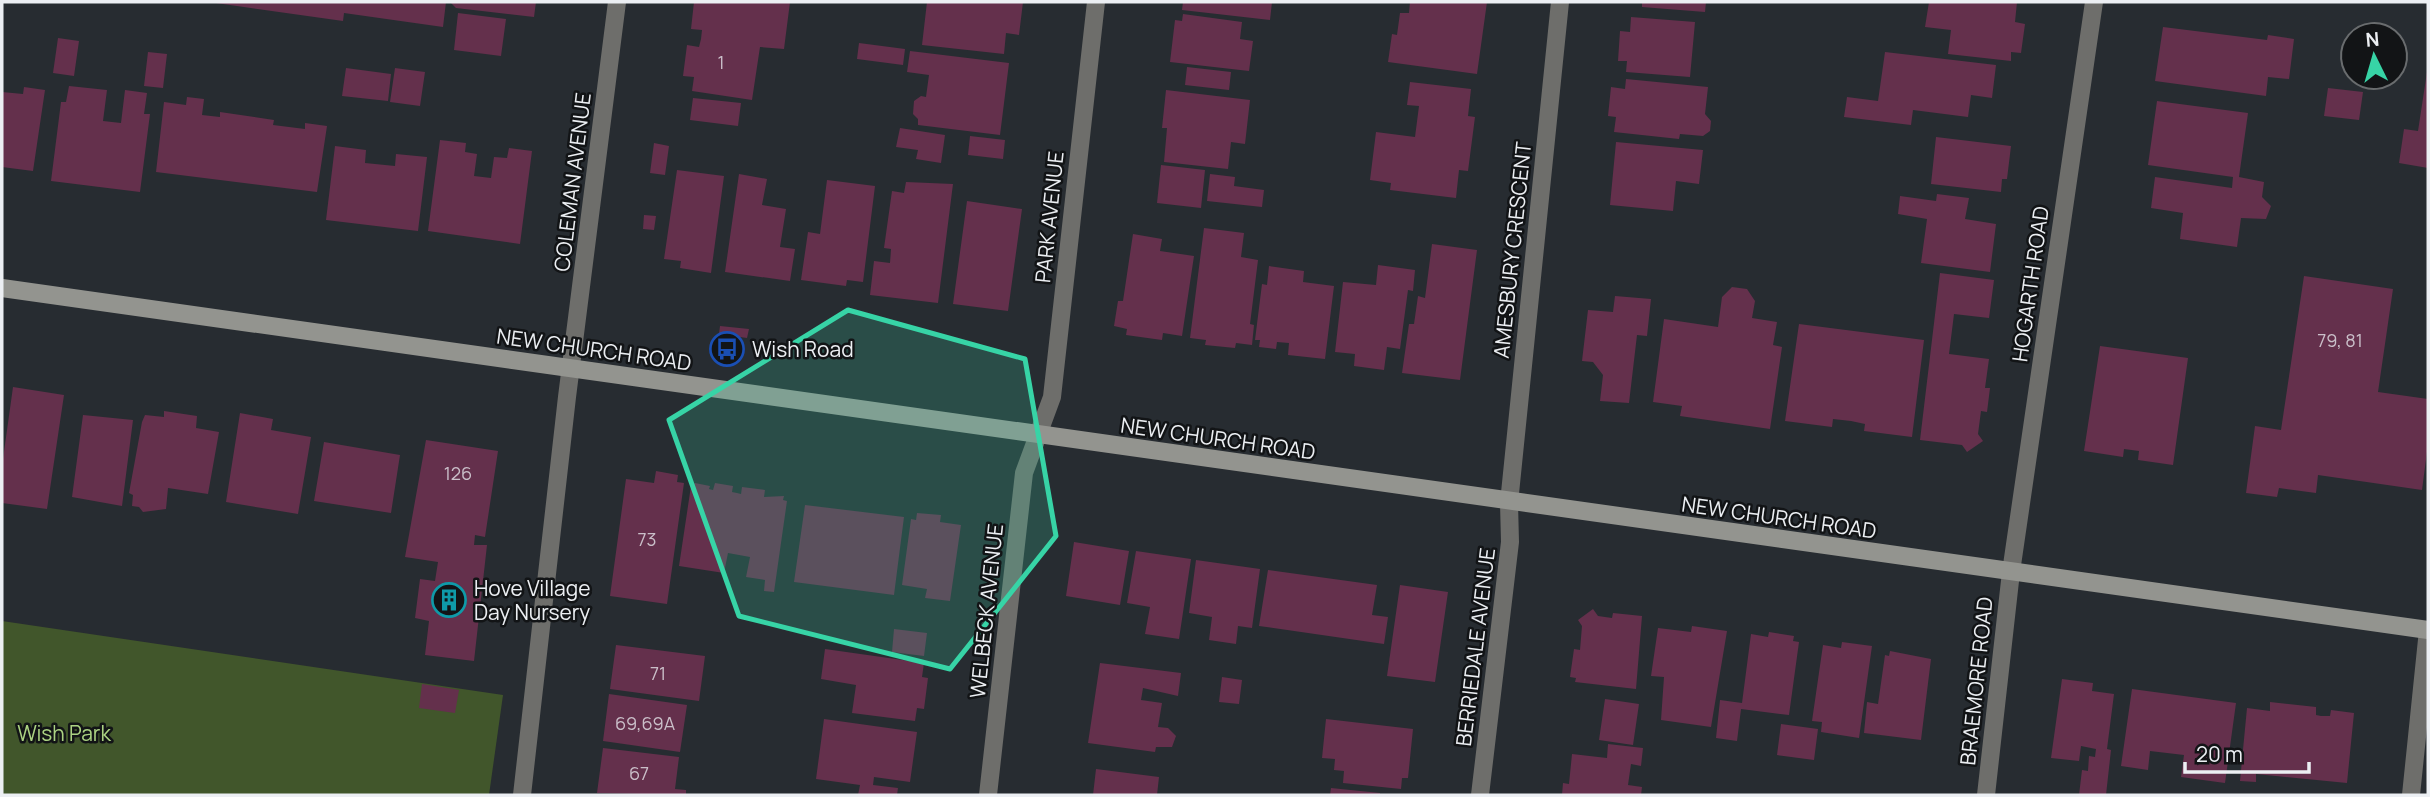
<svg xmlns="http://www.w3.org/2000/svg" width="2430" height="797" viewBox="0 0 2430 797" font-family="Manrope,sans-serif">
<style>
.park{fill:#41562b}
.building{fill:#64304c}
.lines{fill:none;stroke-linecap:round;stroke-linejoin:round}
.street{stroke:#6e6e6b;stroke-width:18}
.secondary{stroke:#93948f;stroke-width:18}
.marked{fill:#37d4a6;fill-opacity:0.2;stroke:#37d4a6;stroke-width:5;stroke-linejoin:round}
.labels{text-anchor:middle;dominant-baseline:central;stroke-width:5;stroke-linejoin:round;paint-order:stroke}
.number-label{font-size:18px;fill:#cabfc9}
.street-label{font-size:21px;fill:#eceff3;stroke:#121416}
.poi-label{font-size:21px;fill:#eceff3;stroke:#121416;text-anchor:start}
.park-label{font-size:21px;fill:#abd282;stroke:#121416}
</style>
<rect width="100%" height="100%" fill="#272c31"/>
<path class="park" d="M 2,621 L 503,695 L 489,795 L 2,795 Z"/>
<path class="building" d="M 209,2 L 446,2 L 443,27 L 344,13 L 343,21 Z
M 450,2 L 536,2 L 534,17 L 456,8 Z
M 694,2 L 790,2 L 784,49 L 760,47 L 752,100 L 692,91 L 694,77 L 683,76 L 687,45 L 699,47 L 701,39 L 702,30 L 691,29 Z
M 927,2 L 1023,2 L 1019,35 L 1006,33 L 1004,54 L 922,45 Z
M 1183,2 L 1272,2 L 1270,20 L 1182,10 Z
M 1410,2 L 1487,2 L 1477,74 L 1388,62 L 1392,34 L 1397,35 L 1400,13 L 1409,13 Z
M 1642,2 L 1706,2 L 1705,12 L 1642,7 Z
M 1929,2 L 2017,2 L 2015,22 L 2025,24 L 2021,53 L 2011,52 L 2011,61 L 1948,54 L 1951,30 L 1925,27 Z
M 458,13 L 506,19 L 501,56 L 454,50 Z
M 1183,14 L 1242,22 L 1240,39 L 1253,41 L 1249,71 L 1170,62 L 1175,20 L 1182,21 Z
M 1631,17 L 1695,22 L 1690,77 L 1626,72 L 1627,61 L 1618,61 L 1620,31 L 1630,32 Z
M 2163,27 L 2267,40 L 2268,35 L 2294,39 L 2289,79 L 2268,77 L 2266,96 L 2155,81 Z
M 58,38 L 79,41 L 74,76 L 53,73 Z
M 859,43 L 905,49 L 903,65 L 857,59 Z
M 910,51 L 1009,63 L 1000,135 L 918,125 L 918,119 L 913,114 L 914,101 L 921,96 L 926,97 L 929,75 L 907,72 Z
M 148,52 L 167,54 L 163,88 L 144,86 Z
M 1885,52 L 1996,65 L 1992,98 L 1971,95 L 1968,117 L 1913,110 L 1911,125 L 1844,117 L 1847,97 L 1878,101 Z
M 1187,67 L 1231,72 L 1229,90 L 1185,85 Z
M 346,68 L 391,74 L 388,101 L 342,96 Z
M 395,68 L 425,72 L 420,106 L 390,102 Z
M 2427,72 L 2428,72 L 2428,168 L 2399,163 L 2404,129 L 2418,131 Z
M 1626,79 L 1708,87 L 1705,114 L 1711,121 L 1710,131 L 1703,136 L 1680,134 L 1679,139 L 1614,132 L 1616,117 L 1608,116 L 1611,87 L 1625,89 Z
M 1410,82 L 1471,89 L 1468,116 L 1475,117 L 1468,171 L 1459,170 L 1456,198 L 1390,190 L 1391,183 L 1370,180 L 1376,132 L 1415,137 L 1419,106 L 1407,105 Z
M 69,86 L 107,90 L 103,121 L 121,123 L 125,90 L 147,93 L 144,114 L 150,114 L 140,192 L 51,181 L 61,102 L 66,102 Z
M 24,87 L 45,90 L 33,171 L 2,167 L 2,92 L 23,94 Z
M 2328,88 L 2363,92 L 2359,120 L 2324,116 Z
M 1166,90 L 1250,100 L 1245,144 L 1231,142 L 1228,169 L 1164,162 L 1167,128 L 1162,128 Z
M 187,97 L 204,99 L 202,115 L 220,117 L 220,112 L 274,120 L 273,125 L 305,129 L 305,123 L 327,126 L 317,192 L 156,172 L 164,102 L 186,105 Z
M 693,98 L 741,103 L 738,126 L 690,120 Z
M 2157,101 L 2248,113 L 2239,177 L 2264,182 L 2262,197 L 2271,206 L 2266,219 L 2241,218 L 2237,247 L 2180,239 L 2183,213 L 2151,208 L 2155,177 L 2232,188 L 2233,177 L 2148,165 Z
M 900,128 L 945,135 L 941,163 L 916,159 L 918,150 L 896,147 Z
M 970,136 L 1005,140 L 1003,159 L 968,155 Z
M 1936,137 L 2011,146 L 2007,179 L 2002,179 L 2001,192 L 1931,184 Z
M 440,140 L 466,143 L 465,152 L 477,154 L 474,176 L 491,178 L 494,157 L 507,158 L 509,148 L 532,151 L 520,244 L 428,231 Z
M 1616,142 L 1703,150 L 1699,184 L 1676,181 L 1673,211 L 1610,205 Z
M 654,143 L 669,146 L 665,175 L 650,173 Z
M 335,146 L 366,150 L 365,163 L 395,166 L 396,154 L 427,157 L 418,231 L 326,220 Z
M 1161,165 L 1205,170 L 1201,208 L 1157,203 Z
M 677,170 L 724,176 L 711,273 L 680,268 L 681,261 L 664,259 Z
M 739,174 L 767,179 L 762,205 L 786,209 L 780,247 L 795,249 L 790,281 L 725,272 Z
M 1210,174 L 1235,177 L 1234,186 L 1264,190 L 1262,207 L 1207,201 Z
M 827,180 L 875,186 L 863,282 L 847,280 L 846,286 L 801,280 L 808,232 L 820,234 Z
M 906,182 L 953,184 L 938,303 L 870,295 L 874,261 L 890,263 L 891,249 L 884,248 L 892,191 L 904,193 Z
M 1937,194 L 1969,198 L 1965,219 L 1996,224 L 1990,272 L 1921,263 L 1927,219 L 1898,214 L 1900,196 L 1936,201 Z
M 967,201 L 1022,209 L 1008,311 L 953,304 Z
M 644,215 L 656,216 L 654,230 L 643,229 Z
M 1204,228 L 1244,233 L 1241,257 L 1258,260 L 1250,324 L 1254,325 L 1252,345 L 1236,343 L 1235,348 L 1205,345 L 1206,340 L 1190,338 Z
M 1133,234 L 1162,239 L 1160,251 L 1194,256 L 1182,336 L 1163,333 L 1162,340 L 1126,335 L 1127,329 L 1114,326 L 1118,301 L 1123,301 Z
M 1432,244 L 1477,250 L 1460,380 L 1402,373 L 1409,324 L 1414,324 L 1418,296 L 1425,298 Z
M 1378,265 L 1415,270 L 1413,291 L 1408,290 L 1400,349 L 1387,347 L 1384,370 L 1354,366 L 1355,354 L 1335,352 L 1343,282 L 1376,285 Z
M 1269,266 L 1304,271 L 1303,282 L 1334,286 L 1325,359 L 1288,355 L 1289,343 L 1277,342 L 1276,349 L 1259,347 L 1260,340 L 1255,340 L 1262,284 L 1267,285 Z
M 1940,273 L 1994,280 L 1989,318 L 1954,314 L 1949,354 L 1989,359 L 1985,388 L 1990,388 L 1987,412 L 1981,411 L 1978,434 L 1983,441 L 1967,452 L 1962,445 L 1920,440 Z
M 2304,276 L 2393,289 L 2378,392 L 2428,399 L 2428,444 L 2422,490 L 2318,475 L 2316,493 L 2279,488 L 2277,497 L 2246,493 L 2255,426 L 2281,430 Z
M 1732,287 L 1747,289 L 1755,301 L 1752,318 L 1777,322 L 1773,345 L 1782,347 L 1770,429 L 1680,416 L 1682,406 L 1653,402 L 1664,319 L 1718,327 L 1722,297 Z
M 1615,296 L 1651,299 L 1647,336 L 1637,335 L 1629,403 L 1600,401 L 1603,375 L 1593,362 L 1582,361 L 1588,310 L 1613,312 Z
M 1799,324 L 1924,340 L 1912,437 L 1864,431 L 1865,424 L 1851,421 L 1833,419 L 1832,427 L 1785,421 Z
M 720,326 L 749,329 L 747,338 L 719,334 Z
M 2100,346 L 2188,358 L 2173,465 L 2138,460 L 2139,451 L 2124,449 L 2123,457 L 2084,451 Z
M 13,387 L 64,395 L 47,509 L 2,503 L 2,466 Z
M 164,411 L 197,416 L 196,428 L 219,432 L 208,494 L 168,488 L 166,509 L 143,512 L 139,507 L 132,506 L 133,495 L 129,493 L 142,422 L 145,415 L 164,417 Z
M 240,413 L 273,419 L 271,430 L 311,437 L 298,514 L 226,502 Z
M 83,415 L 133,420 L 122,506 L 72,497 Z
M 426,440 L 498,451 L 485,537 L 475,535 L 474,545 L 487,545 L 474,661 L 425,655 L 429,621 L 415,618 L 420,579 L 435,581 L 438,562 L 405,557 Z
M 324,442 L 400,455 L 391,513 L 314,501 Z
M 656,471 L 678,475 L 677,482 L 684,483 L 667,604 L 610,596 L 626,479 L 654,483 Z
M 695,483 L 710,486 L 709,489 L 713,490 L 715,483 L 733,486 L 732,492 L 737,493 L 741,494 L 742,487 L 765,490 L 764,497 L 784,496 L 783,500 L 787,501 L 774,592 L 764,591 L 765,580 L 746,577 L 750,557 L 728,553 L 724,573 L 679,566 L 691,486 Z
M 805,505 L 904,517 L 894,595 L 794,582 Z
M 917,513 L 941,515 L 940,522 L 961,525 L 950,601 L 925,598 L 927,589 L 902,585 L 911,519 L 916,520 Z
M 1074,542 L 1129,551 L 1120,605 L 1066,596 Z
M 1136,551 L 1191,559 L 1179,639 L 1145,634 L 1150,607 L 1127,603 Z
M 1196,560 L 1260,569 L 1252,628 L 1238,626 L 1236,644 L 1209,640 L 1212,617 L 1189,613 Z
M 1268,570 L 1377,585 L 1372,615 L 1388,617 L 1384,644 L 1259,626 Z
M 1400,585 L 1448,592 L 1435,682 L 1387,676 Z
M 1593,609 L 1598,616 L 1612,618 L 1613,613 L 1642,616 L 1636,689 L 1575,682 L 1576,678 L 1570,677 L 1574,649 L 1580,650 L 1582,626 L 1578,620 Z
M 1692,626 L 1727,631 L 1711,727 L 1661,720 L 1664,677 L 1651,676 L 1658,628 L 1691,632 Z
M 894,629 L 927,633 L 924,656 L 892,652 Z
M 1769,632 L 1794,636 L 1793,641 L 1799,642 L 1789,715 L 1741,709 L 1737,741 L 1716,738 L 1720,700 L 1742,703 L 1751,634 L 1768,637 Z
M 1842,642 L 1872,646 L 1859,738 L 1821,732 L 1822,722 L 1812,721 L 1823,645 L 1841,648 Z
M 616,645 L 705,656 L 699,701 L 610,689 Z
M 825,649 L 924,663 L 922,677 L 928,678 L 924,709 L 917,708 L 915,721 L 852,713 L 856,685 L 821,679 Z
M 1890,651 L 1931,659 L 1921,740 L 1864,733 L 1867,702 L 1878,704 L 1885,655 L 1889,656 Z
M 1100,663 L 1181,673 L 1178,696 L 1143,688 L 1141,700 L 1162,703 L 1158,727 L 1168,728 L 1176,736 L 1172,747 L 1156,747 L 1155,752 L 1088,743 Z
M 1222,677 L 1242,680 L 1239,704 L 1219,702 Z
M 2062,679 L 2093,683 L 2092,691 L 2114,694 L 2107,749 L 2111,750 L 2106,795 L 2079,795 L 2082,770 L 2088,771 L 2089,756 L 2095,757 L 2096,749 L 2081,746 L 2079,761 L 2051,758 Z
M 422,684 L 459,690 L 455,713 L 419,708 Z
M 2132,689 L 2236,703 L 2225,783 L 2181,777 L 2184,755 L 2150,751 L 2148,770 L 2121,766 Z
M 609,694 L 687,705 L 680,752 L 603,741 Z
M 1605,699 L 1639,704 L 1633,745 L 1599,740 Z
M 2270,702 L 2316,707 L 2316,715 L 2321,716 L 2330,716 L 2331,710 L 2354,713 L 2347,783 L 2256,774 L 2256,782 L 2240,781 L 2247,708 L 2270,711 Z
M 824,719 L 917,732 L 910,782 L 874,777 L 873,785 L 898,788 L 897,795 L 858,795 L 860,785 L 816,779 Z
M 1326,719 L 1413,729 L 1408,778 L 1402,778 L 1401,789 L 1343,783 L 1344,771 L 1334,770 L 1335,759 L 1322,758 Z
M 1781,724 L 1818,729 L 1814,760 L 1777,755 Z
M 1608,744 L 1643,748 L 1641,766 L 1631,764 L 1628,785 L 1642,787 L 1641,795 L 1562,795 L 1563,783 L 1569,784 L 1572,754 L 1607,758 Z
M 603,748 L 679,757 L 675,789 L 686,790 L 686,795 L 597,793 Z
M 1096,769 L 1159,777 L 1157,795 L 1093,795 Z
M 1331,788 L 1380,793 L 1380,795 L 1330,795 Z"/>
<g class="lines">
<path class="street" d="M 522,795 L 567,397 L 617,2
M 988,795 L 1024,473 L 1052,397 L 1096,2
M 1480,795 L 1510,542 L 1509,503 L 1560,2
M 1986,795 L 2011,572 L 2094,2
M 2411,795 L 2428,630"/>
<path class="secondary" d="M 2,288 L 2428,630"/>
</g>
<path class="marked" d="M 848,310 L 1025,359 L 1056,536 L 950,669 L 739,616 L 669,420 Z"/>
<defs>
<g id="bus-ring" transform="scale(1.75)"><circle r="9.5" fill="#121416" stroke="#1a4fb4" stroke-width="1.5"/><path d="M-5-6H5V4H4V6H2V4H-2V6H-4V4H-5ZM-3.5-4V0h7V-4ZM-3.5 1.2v1.5H-2V1.2ZM2 1.2v1.5H3.5V1.2Z" fill="#1a4fb4"/></g>
<g id="building-ring" transform="scale(1.75)"><circle r="9.5" fill="#121416" stroke="#0f9aa8" stroke-width="1.5"/><path d="M-4-6H4V6H1V3H-1V6H-4ZM-2.5-4.3h1.7v1.8h-1.7ZM.8-4.3h1.7v1.8H.8ZM-2.5-1h1.7V.8h-1.7ZM.8-1h1.7V.8H.8Z" fill="#0f9aa8"/></g>
</defs>
<g fill-rule="evenodd">
<use href="#bus-ring" x="727" y="349"/>
<use href="#building-ring" x="449" y="600"/>
</g>
<g class="labels">
<g class="number-label">
<text x="721" y="62">1</text>
<text x="2340" y="340">79, 81</text>
<text x="458" y="473">126</text>
<text x="647" y="539">73</text>
<text x="658" y="673">71</text>
<text x="645" y="723">69,69A</text>
<text x="639" y="773">67</text>
</g>
<g class="street-label">
<text transform="translate(572 182) rotate(-83)">COLEMAN AVENUE</text>
<text transform="translate(1049 217) rotate(-84)">PARK AVENUE</text>
<text transform="translate(1512 250) rotate(-84)">AMESBURY CRESCENT</text>
<text transform="translate(2030 284) rotate(-82)">HOGARTH ROAD</text>
<text transform="translate(594 349) rotate(8)">NEW CHURCH ROAD</text>
<text transform="translate(1218 438) rotate(8)">NEW CHURCH ROAD</text>
<text transform="translate(1779 517) rotate(8)">NEW CHURCH ROAD</text>
<text transform="translate(986 611) rotate(-84)">WELBECK AVENUE</text>
<text transform="translate(1475 647) rotate(-83)">BERRIEDALE AVENUE</text>
<text transform="translate(1976 681) rotate(-84)">BRAEMORE ROAD</text>
</g>
<g class="poi-label">
<text x="752" y="349">Wish Road</text>
<text x="474" y="588">Hove Village<tspan x="474" dy="24">Day Nursery</tspan></text>
</g>
<g class="park-label">
<text x="64" y="733">Wish Park</text>
</g>
</g>
<rect width="2430" height="797" fill="none" stroke="#eceff3" stroke-width="7"/>
<g transform="translate(2374 56) rotate(355)"><circle r="33" fill="#121416" stroke="#696c6e" stroke-width="2"/>
<path d="M0-5L12 26L0 18L-12 26Z" fill="#37d4a6"/>
<text y="-10" font-size="19" font-weight="bold" text-anchor="middle" fill="#eceff3">N</text>
</g>
<path d="M2185 762v10h124v-10" fill="none" stroke="#eceff3" stroke-width="3.5"/>
<text x="2196" y="762" font-size="21" fill="#eceff3" stroke="#121416" stroke-width="5" paint-order="stroke">20 m</text>
</svg>
